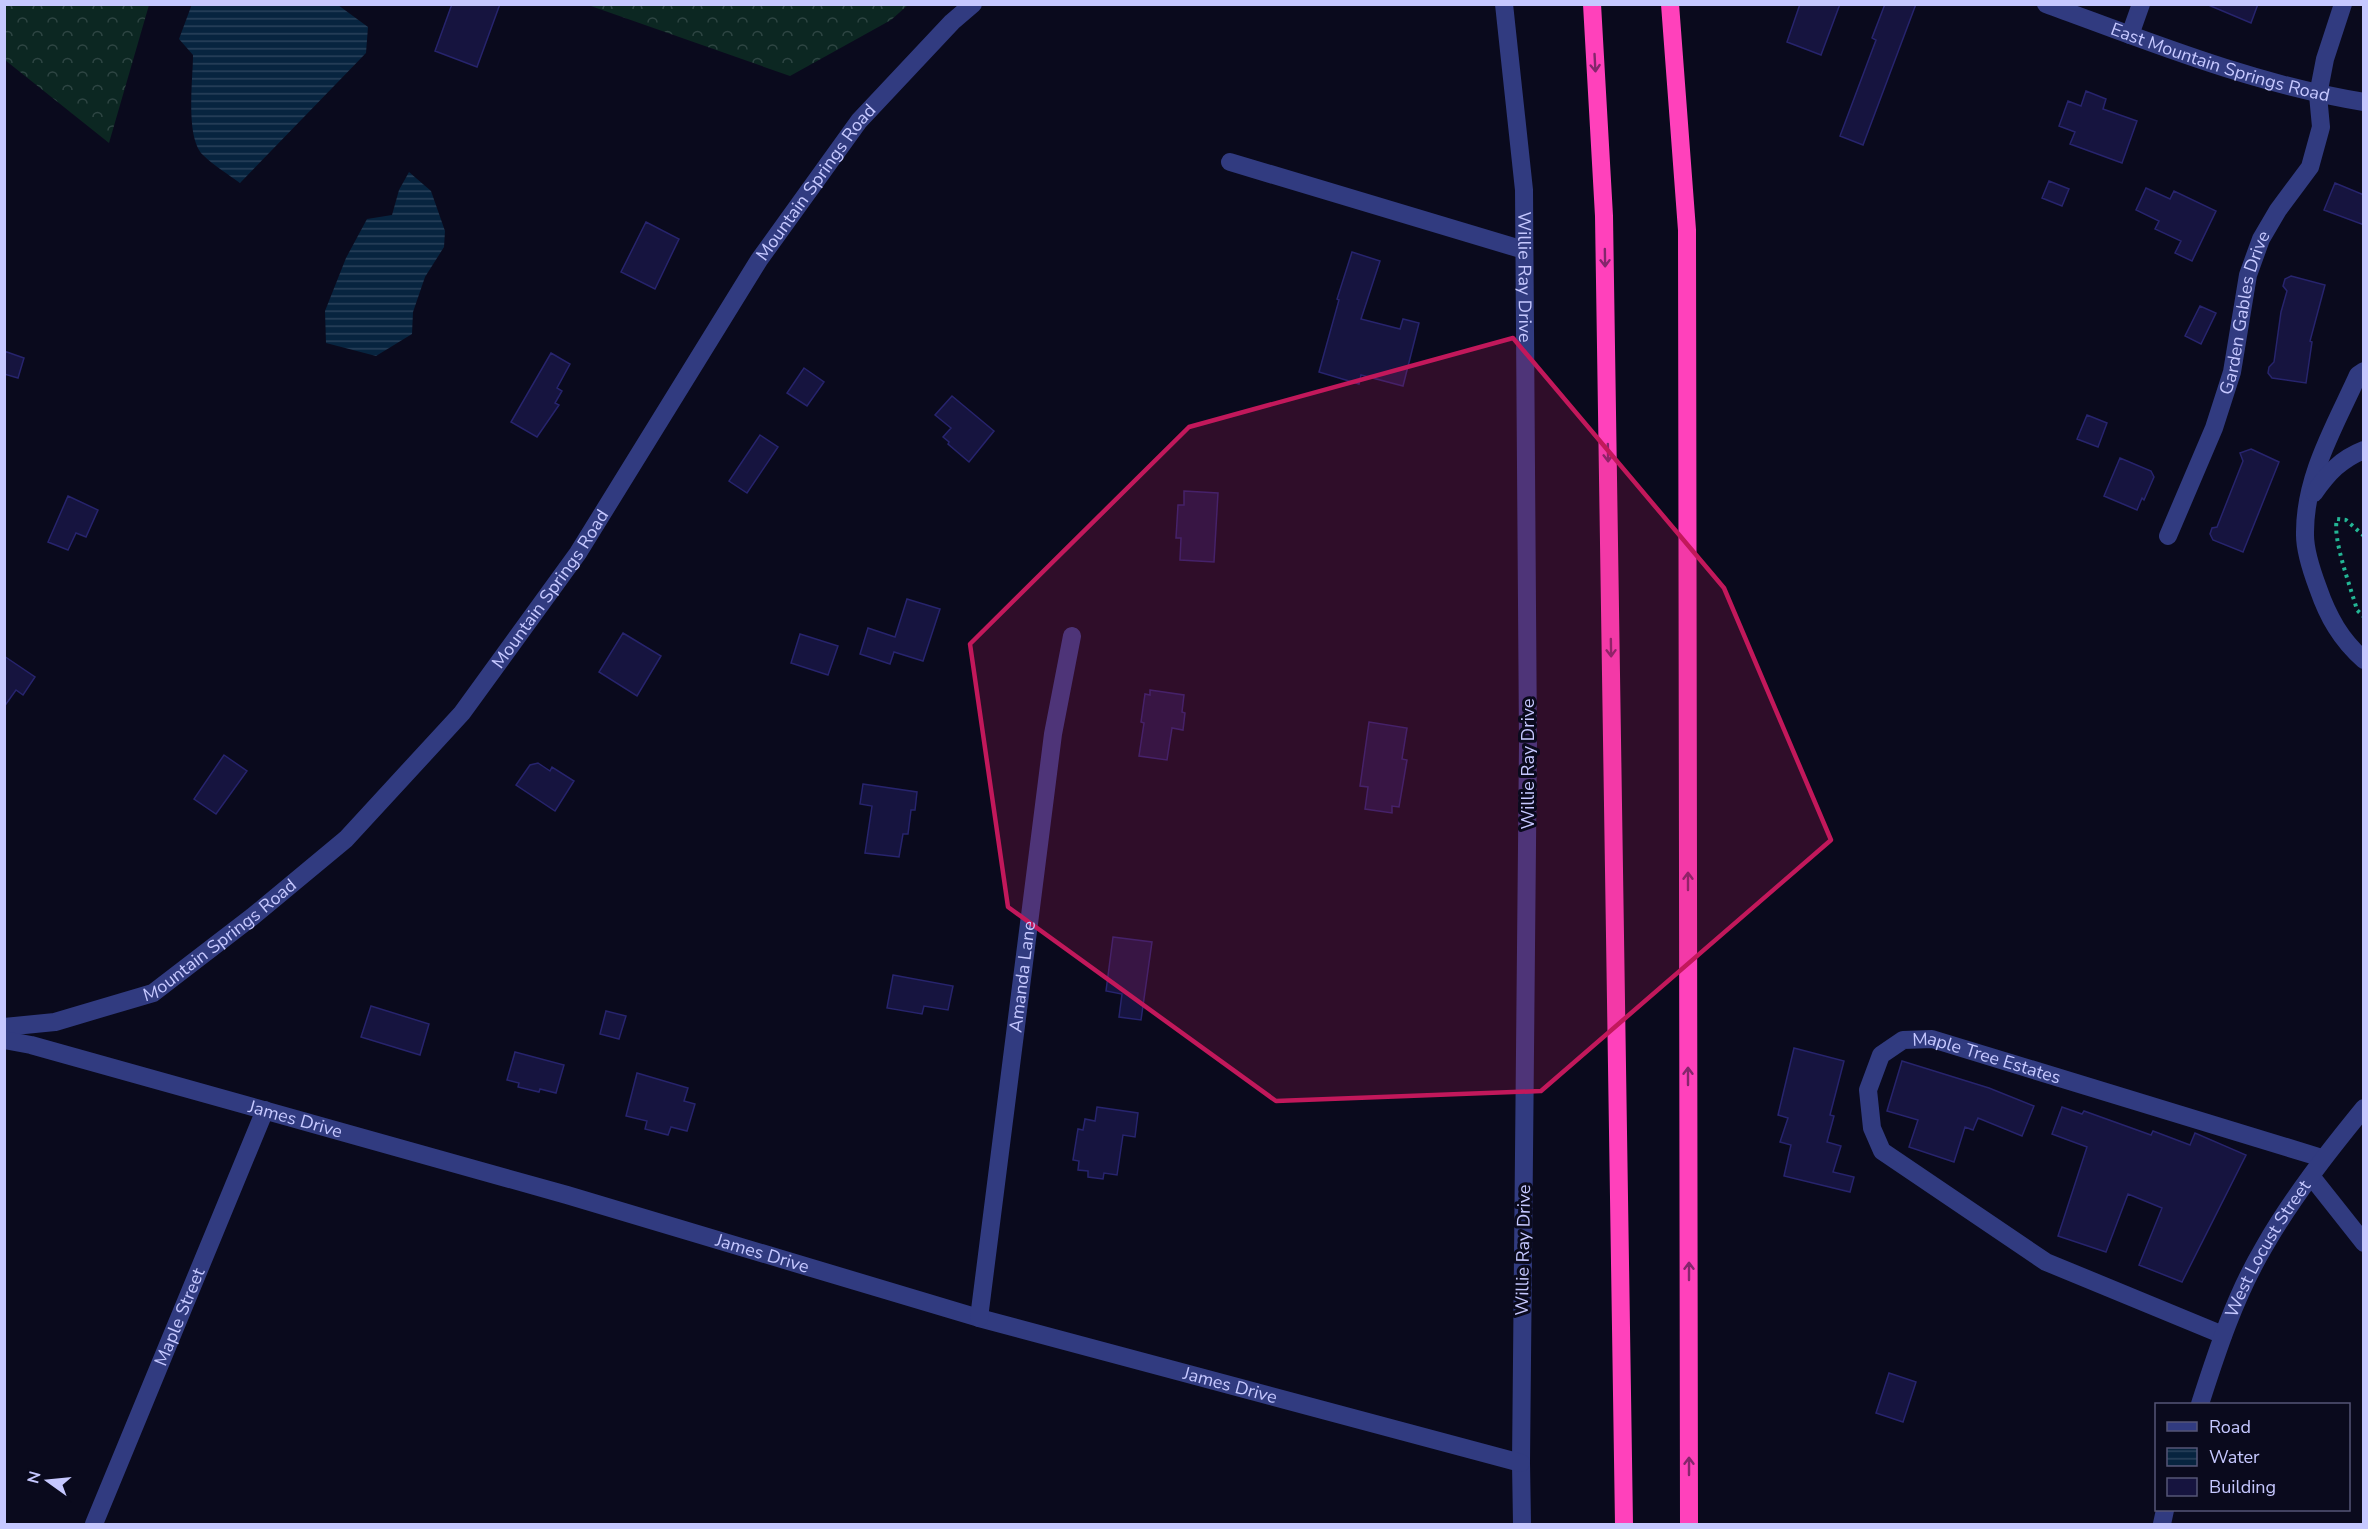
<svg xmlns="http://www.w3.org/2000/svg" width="2368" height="1529" viewBox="0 0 2368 1529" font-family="'Nunito Sans',sans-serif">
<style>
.forest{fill:url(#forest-crowns)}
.water{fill:url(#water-rules)}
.building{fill:#16143f;stroke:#27246d;stroke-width:1.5}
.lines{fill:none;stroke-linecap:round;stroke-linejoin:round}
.path{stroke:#23b695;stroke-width:4;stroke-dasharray:3 4.5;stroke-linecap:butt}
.minor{stroke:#313b80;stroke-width:18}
.highway{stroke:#ff41bb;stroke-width:18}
.oneway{stroke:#84266c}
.marked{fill:#c2185b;fill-opacity:0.2;stroke:#c2185b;stroke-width:4.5;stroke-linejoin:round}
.labels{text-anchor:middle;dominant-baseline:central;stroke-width:6;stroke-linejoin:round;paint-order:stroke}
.street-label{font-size:18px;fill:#c6c8ff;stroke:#0a0a1d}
</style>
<defs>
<pattern id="forest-crowns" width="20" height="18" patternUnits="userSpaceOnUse" patternTransform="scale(1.5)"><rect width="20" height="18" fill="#0c2722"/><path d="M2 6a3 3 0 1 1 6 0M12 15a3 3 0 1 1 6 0" fill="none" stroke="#2e4543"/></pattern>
<pattern id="water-rules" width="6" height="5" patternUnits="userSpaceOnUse" patternTransform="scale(1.5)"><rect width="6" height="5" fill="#07243f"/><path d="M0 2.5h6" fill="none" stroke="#2a425c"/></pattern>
</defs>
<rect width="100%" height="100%" fill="#0a0a1d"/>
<path class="forest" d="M 4,5 L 149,5 L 109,143 L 5,60 Z
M 588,5 L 908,5 L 891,20 L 790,76 Z"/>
<path class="water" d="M 192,4 L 338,5 L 368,27 L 366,53 L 240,183 C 228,174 214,166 203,155 C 185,137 193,80 193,55 L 179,39 Z
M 409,172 L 431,191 L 445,231 L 444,247 L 425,277 L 413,312 L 412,334 L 376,356 L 326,343 L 325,311 L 346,258 L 367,219 L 392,215 L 399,190 Z"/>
<path class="building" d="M 452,4 L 500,4 L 477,67 L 435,51 Z
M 1800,4 L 1840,4 L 1821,55 L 1787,42 Z
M 1885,4 L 1916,4 L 1863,145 L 1840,136 L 1876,40 L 1872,38 Z
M 2206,4 L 2258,4 L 2251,23 Z
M 2086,91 L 2106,99 L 2103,109 L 2137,121 L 2122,163 L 2070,144 L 2075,132 L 2059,126 L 2068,101 L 2081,106 Z
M 2049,181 L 2069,189 L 2062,206 L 2042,198 Z
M 2335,183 L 2364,195 L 2364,225 L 2324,210 Z
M 2146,188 L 2170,199 L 2174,191 L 2216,211 L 2192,261 L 2175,253 L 2181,241 L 2155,229 L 2159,221 L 2136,210 Z
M 646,222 L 679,239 L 655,289 L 621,272 Z
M 1352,252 L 1380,261 L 1361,319 L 1400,329 L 1403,319 L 1419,323 L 1403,386 L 1361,375 L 1359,384 L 1319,372 L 1339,300 L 1337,299 Z
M 2291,276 L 2325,285 L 2310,341 L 2312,342 L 2306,383 L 2272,378 L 2268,373 L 2269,367 L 2274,362 L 2281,312 L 2287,291 L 2283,286 L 2285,279 Z
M 2200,306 L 2216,313 L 2201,344 L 2185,336 Z
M 4,351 L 24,358 L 18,378 L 4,374 Z
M 551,353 L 570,364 L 557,388 L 562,391 L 555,403 L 559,405 L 537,437 L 511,422 Z
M 804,368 L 824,382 L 807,406 L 787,393 Z
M 952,396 L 994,431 L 969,462 L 948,444 L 949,442 L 943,437 L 951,428 L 935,415 Z
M 2087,415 L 2107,423 L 2098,447 L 2077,439 Z
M 760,435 L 778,447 L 747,493 L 729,481 Z
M 2251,449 L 2279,462 L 2243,552 L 2213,540 L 2210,534 L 2212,528 L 2217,527 L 2243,461 L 2240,453 Z
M 2120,458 L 2151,471 L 2154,477 L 2144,500 L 2142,498 L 2137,510 L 2104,496 Z
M 1184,491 L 1218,493 L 1214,562 L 1180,560 L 1181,538 L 1176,538 L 1178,505 L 1184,505 Z
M 68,496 L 98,510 L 86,537 L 76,533 L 68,550 L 48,542 Z
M 907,599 L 940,609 L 923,661 L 894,652 L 890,664 L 860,654 L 868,628 L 895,637 Z
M 623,633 L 661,656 L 637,696 L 599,672 Z
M 800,634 L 838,646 L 828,675 L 791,663 Z
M 4,656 L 35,677 L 23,695 L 16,690 L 4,707 Z
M 1150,690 L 1184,695 L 1182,712 L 1185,713 L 1183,730 L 1172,728 L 1167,760 L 1139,756 L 1144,723 L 1141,722 L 1145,694 L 1150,695 Z
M 1369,722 L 1407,728 L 1402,759 L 1407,760 L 1399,807 L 1392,806 L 1392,813 L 1365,809 L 1368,787 L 1360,786 Z
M 224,755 L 247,771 L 216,814 L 194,799 Z
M 538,763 L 550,771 L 552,767 L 574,781 L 555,811 L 516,785 L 530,765 Z
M 863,784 L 917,792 L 915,810 L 911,810 L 908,834 L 903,834 L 899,857 L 865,853 L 872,806 L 860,804 Z
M 1113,937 L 1152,942 L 1141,1020 L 1119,1017 L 1122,994 L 1106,991 Z
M 893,975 L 953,986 L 948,1010 L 924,1006 L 922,1014 L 887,1008 Z
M 371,1006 L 429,1024 L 420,1055 L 361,1037 Z
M 606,1011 L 626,1016 L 619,1039 L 600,1034 Z
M 1794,1048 L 1844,1061 L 1830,1115 L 1834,1116 L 1827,1142 L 1841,1146 L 1833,1172 L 1854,1177 L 1850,1192 L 1784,1176 L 1791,1145 L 1780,1142 L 1788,1118 L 1778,1115 Z
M 515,1052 L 564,1065 L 556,1093 L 540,1089 L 539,1092 L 518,1087 L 519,1083 L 507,1080 Z
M 1902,1061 L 1989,1088 L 2034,1106 L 2022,1136 L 1978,1118 L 1973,1130 L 1965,1127 L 1954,1162 L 1909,1147 L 1918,1120 L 1887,1111 Z
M 637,1073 L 688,1088 L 684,1101 L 695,1104 L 687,1131 L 671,1127 L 668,1135 L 645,1129 L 647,1121 L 626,1116 Z
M 1097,1107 L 1138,1113 L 1135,1137 L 1123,1135 L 1117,1175 L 1104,1173 L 1103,1179 L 1088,1177 L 1088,1171 L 1078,1170 L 1079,1161 L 1073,1160 L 1078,1129 L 1083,1130 L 1085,1119 L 1095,1121 Z
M 2062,1107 L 2082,1114 L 2084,1111 L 2151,1135 L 2153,1131 L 2190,1145 L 2195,1133 L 2246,1155 L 2182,1282 L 2139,1265 L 2162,1208 L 2128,1194 L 2106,1252 L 2058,1236 L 2087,1147 L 2052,1134 Z
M 1889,1373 L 1916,1382 L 1903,1422 L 1876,1413 Z"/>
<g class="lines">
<path class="path" d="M 2364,536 L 2346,520 L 2337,519 C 2332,539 2351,588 2357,610 L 2364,617"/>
<g class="minor">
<path id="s1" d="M 1504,4 L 1524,190 L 1528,743 L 1521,1463 L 1522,1524"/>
<path id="s2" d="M 2046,4 C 2150,42 2253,84 2364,102"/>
<path d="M 2130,35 L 2141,4"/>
<path d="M 1230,162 L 1524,250"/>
<path d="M 2364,371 L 2358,375 C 2335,426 2304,477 2305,535 C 2305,552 2312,572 2318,588 C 2328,617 2341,640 2364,660"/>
<path d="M 2314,493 C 2328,473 2341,459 2364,450"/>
<path id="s3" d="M 2168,536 L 2214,428 L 2232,372 L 2248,275 L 2261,239 L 2278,210 L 2310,167 L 2321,127 L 2318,95 L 2325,59 L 2343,4"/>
<path id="s4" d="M 4,1027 L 55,1022 L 153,993 L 252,917 L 346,839 L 462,713 L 578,553 L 759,260 L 859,121 L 952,22 L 973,4"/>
<path id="s5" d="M 4,1040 L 31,1045 L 567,1195 L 979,1318 L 1521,1463"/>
<path d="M 2311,1176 L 2364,1243"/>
<path id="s6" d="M 979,1318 L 1053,734 L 1072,636"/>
<path id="s7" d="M 2223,1335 L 2046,1262 L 1882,1151 L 1872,1128 L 1868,1090 L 1881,1055 L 1903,1040 L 1932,1039 L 2322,1158"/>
<path id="s8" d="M 2200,1404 C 2217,1351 2235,1296 2264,1247 C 2292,1198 2328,1152 2364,1108"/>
<path id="s9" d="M 94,1524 L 265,1110"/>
<path d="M 2162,1524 L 2165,1510"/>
</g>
<path class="highway" d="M 1592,4 L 1604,216 L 1624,1524
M 1670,4 L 1687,230 L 1689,1524"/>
</g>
<defs><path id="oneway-shaft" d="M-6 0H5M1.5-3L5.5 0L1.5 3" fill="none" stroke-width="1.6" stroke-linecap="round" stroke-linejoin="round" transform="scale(1.5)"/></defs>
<g class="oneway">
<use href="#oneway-shaft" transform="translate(1595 63) rotate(87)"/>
<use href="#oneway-shaft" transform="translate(1605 258) rotate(89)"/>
<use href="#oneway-shaft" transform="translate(1608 453) rotate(89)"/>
<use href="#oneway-shaft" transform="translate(1611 648) rotate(89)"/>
<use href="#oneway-shaft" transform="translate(1688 881) rotate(-90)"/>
<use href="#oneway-shaft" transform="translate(1688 1076) rotate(-90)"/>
<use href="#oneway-shaft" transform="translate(1689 1271) rotate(-90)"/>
<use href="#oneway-shaft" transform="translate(1689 1466) rotate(-90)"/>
</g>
<path class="marked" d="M 1513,338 L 1724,588 L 1831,840 L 1541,1091 L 1276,1101 L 1008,907 L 970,644 L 1189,427 Z"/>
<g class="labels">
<g class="street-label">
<text stroke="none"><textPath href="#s2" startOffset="184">East Mountain Springs Road</textPath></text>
<text stroke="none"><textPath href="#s4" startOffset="1210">Mountain Springs Road</textPath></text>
<text stroke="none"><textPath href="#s1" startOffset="274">Willie Ray Drive</textPath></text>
<text stroke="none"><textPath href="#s3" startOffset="237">Garden Gables Drive</textPath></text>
<text stroke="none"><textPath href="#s4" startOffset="724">Mountain Springs Road</textPath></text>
<text transform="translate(1528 764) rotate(-90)">Willie Ray Drive</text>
<text stroke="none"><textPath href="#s4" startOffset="238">Mountain Springs Road</textPath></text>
<text stroke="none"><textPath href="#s6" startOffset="344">Amanda Lane</textPath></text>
<text stroke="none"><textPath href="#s7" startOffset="603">Maple Tree Estates</textPath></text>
<text stroke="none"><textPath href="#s5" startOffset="302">James Drive</textPath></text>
<text transform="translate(1523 1250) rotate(-89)">Willie Ray Drive</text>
<text stroke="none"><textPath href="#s8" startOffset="170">West Locust Street</textPath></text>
<text stroke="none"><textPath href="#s5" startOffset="788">James Drive</textPath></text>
<text stroke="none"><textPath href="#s9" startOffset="224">Maple Street</textPath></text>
<text stroke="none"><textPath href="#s5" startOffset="1274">James Drive</textPath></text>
</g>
</g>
<rect width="2368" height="1529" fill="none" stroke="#c6c8ff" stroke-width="12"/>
<rect x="2155" y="1403" width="195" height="108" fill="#0a0a1d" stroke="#555677" stroke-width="1.5"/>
<rect x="2167" y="1422" width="30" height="9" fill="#313b80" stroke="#555677" stroke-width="1.5"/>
<text x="2209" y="1433" font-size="18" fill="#c6c8ff">Road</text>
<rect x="2167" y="1448" width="30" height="18" fill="url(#water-rules)" stroke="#555677" stroke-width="1.5"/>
<text x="2209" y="1463" font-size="18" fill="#c6c8ff">Water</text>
<rect x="2167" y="1478" width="30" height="18" fill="#16143f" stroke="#555677" stroke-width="1.5"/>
<text x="2209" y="1493" font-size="18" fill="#c6c8ff">Building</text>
<g transform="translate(48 1481) rotate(285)" stroke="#0a0a1d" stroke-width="4.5" paint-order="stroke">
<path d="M0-4.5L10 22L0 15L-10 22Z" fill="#c6c8ff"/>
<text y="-9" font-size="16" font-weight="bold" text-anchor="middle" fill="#c6c8ff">N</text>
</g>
</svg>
